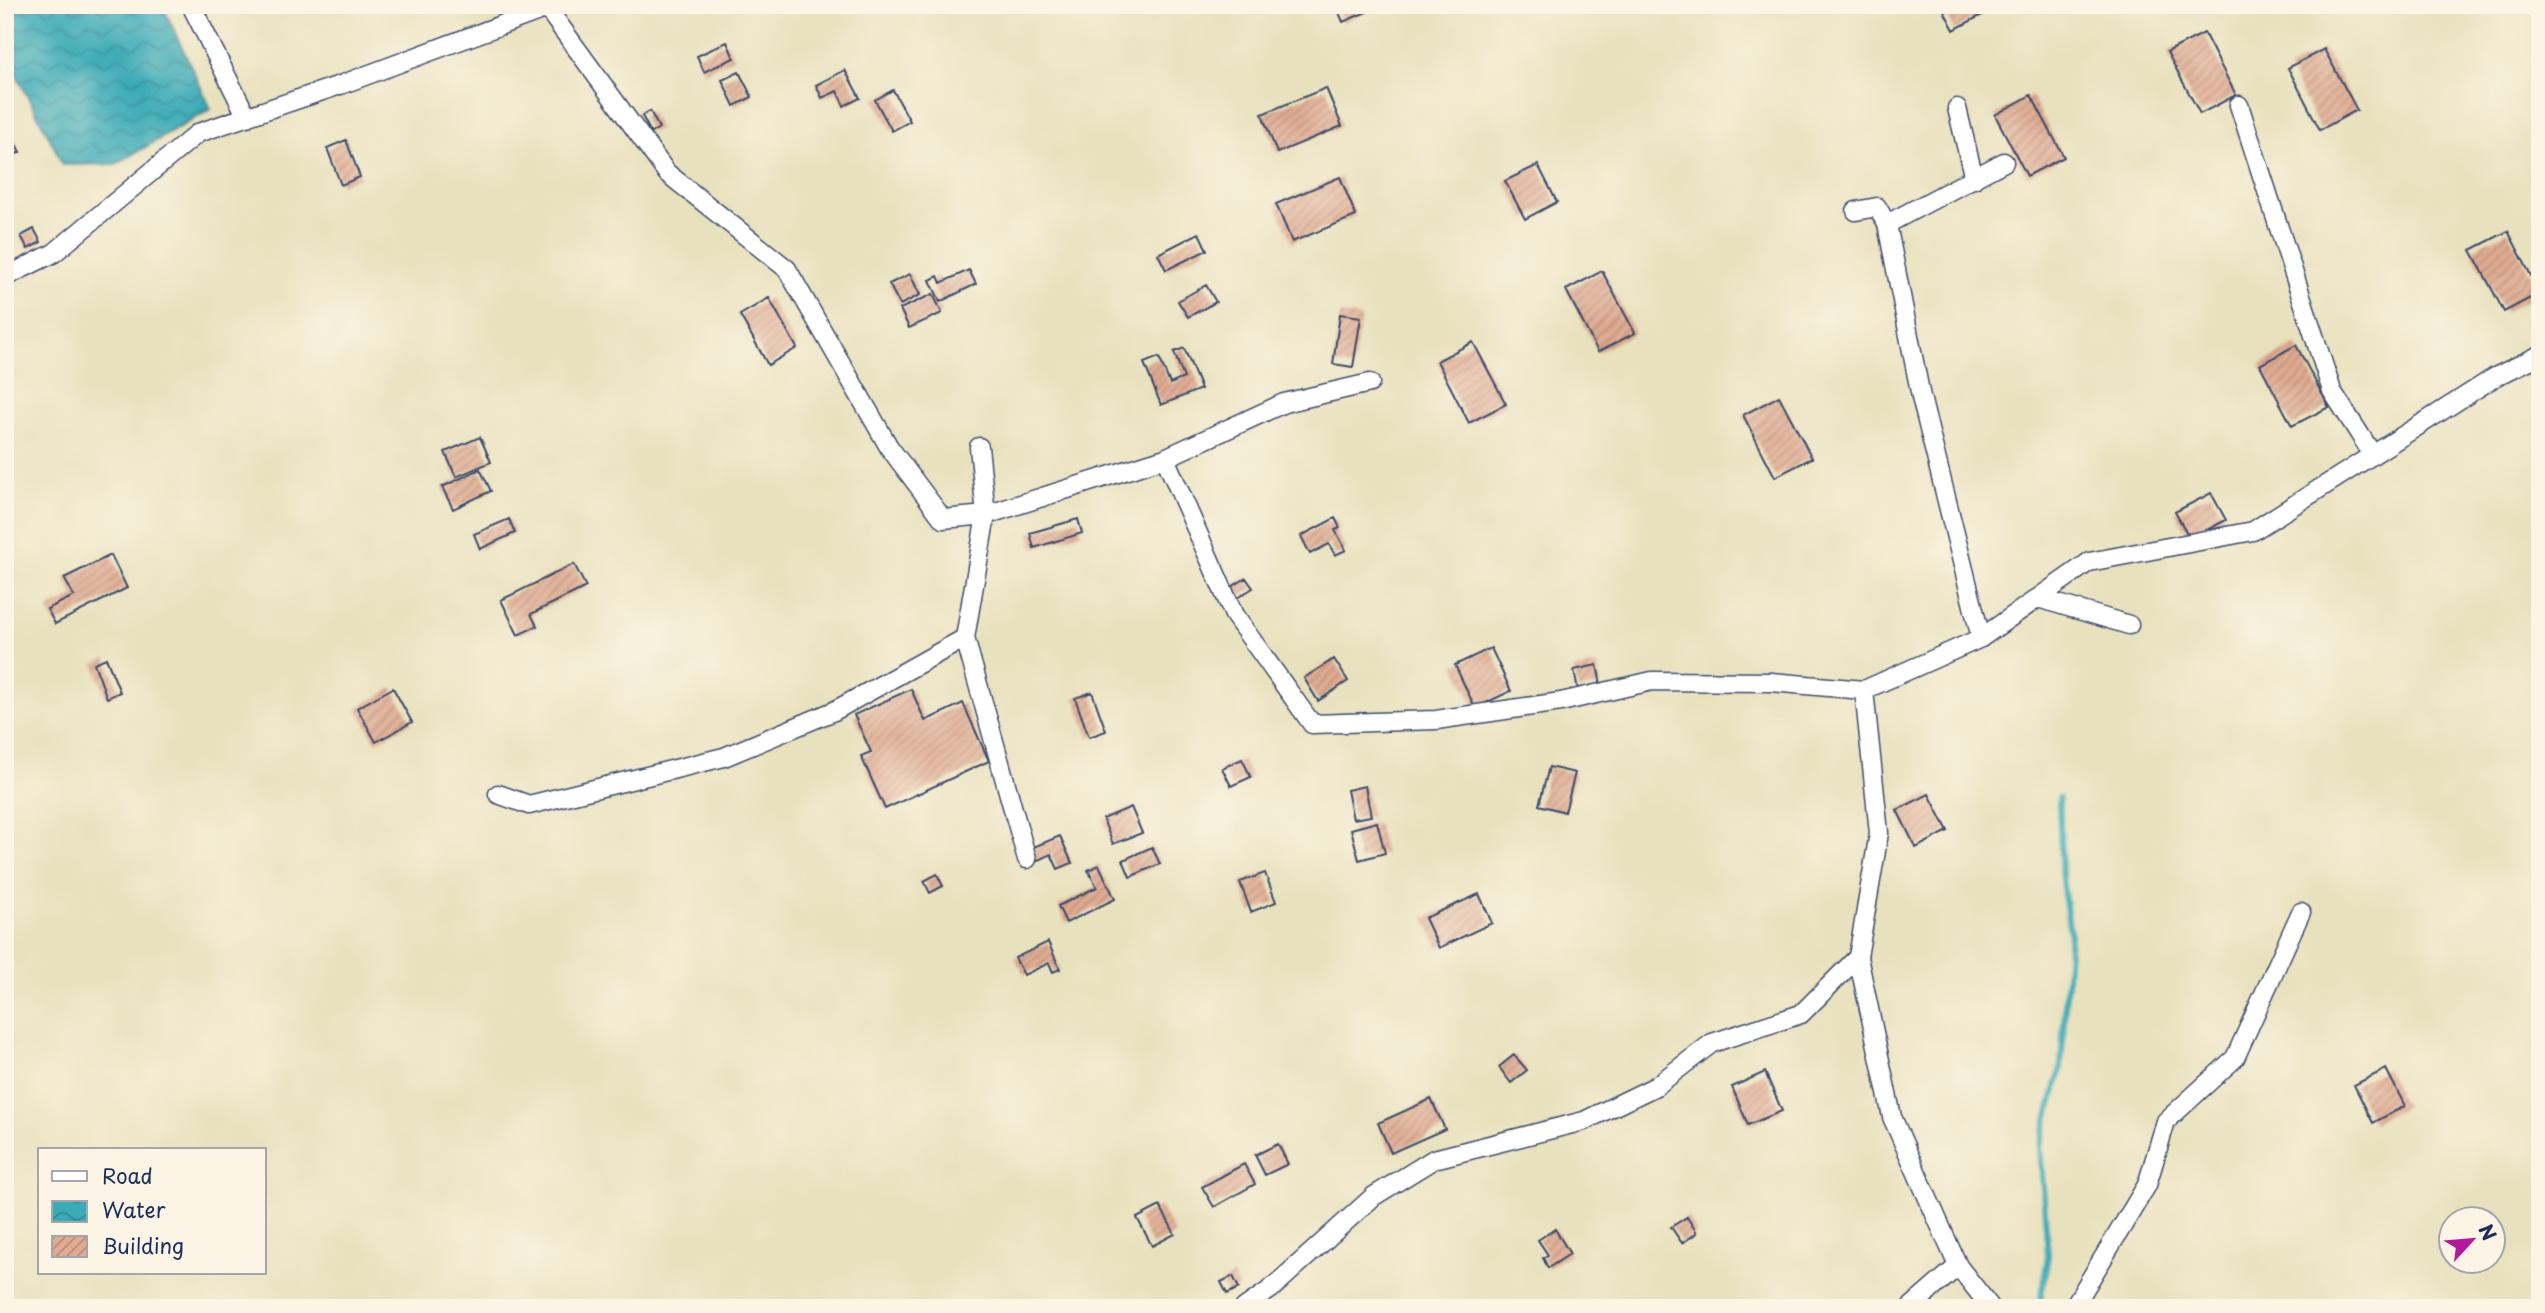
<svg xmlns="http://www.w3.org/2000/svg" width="2545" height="1313" viewBox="0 0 2545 1313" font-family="'Playpen Sans',sans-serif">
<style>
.water{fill:url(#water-waves);stroke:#2b6d8a;stroke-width:2}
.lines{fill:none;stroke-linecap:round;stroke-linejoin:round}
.stream{stroke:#3babb7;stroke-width:6}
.building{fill:url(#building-hatch)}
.street-casing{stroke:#3a4a6c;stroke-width:21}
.street{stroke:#fff;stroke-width:18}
</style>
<defs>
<pattern id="water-waves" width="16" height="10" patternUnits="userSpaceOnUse" patternTransform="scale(1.75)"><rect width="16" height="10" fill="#3babb7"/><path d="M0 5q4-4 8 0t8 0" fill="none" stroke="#318c98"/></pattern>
<pattern id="building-hatch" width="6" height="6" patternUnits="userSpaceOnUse" patternTransform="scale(1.75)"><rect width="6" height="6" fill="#e0ab91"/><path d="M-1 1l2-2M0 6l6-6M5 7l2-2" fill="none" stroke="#b58c7a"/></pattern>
</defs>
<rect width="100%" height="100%" fill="#fcf5e5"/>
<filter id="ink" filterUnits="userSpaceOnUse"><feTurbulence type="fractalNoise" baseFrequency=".0143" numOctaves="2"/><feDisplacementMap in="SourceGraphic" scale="14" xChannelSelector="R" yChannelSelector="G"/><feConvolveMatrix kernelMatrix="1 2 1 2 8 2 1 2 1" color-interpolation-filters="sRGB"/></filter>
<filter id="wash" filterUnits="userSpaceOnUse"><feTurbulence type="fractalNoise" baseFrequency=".00686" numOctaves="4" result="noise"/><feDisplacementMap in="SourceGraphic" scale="28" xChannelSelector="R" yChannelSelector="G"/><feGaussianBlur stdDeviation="1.57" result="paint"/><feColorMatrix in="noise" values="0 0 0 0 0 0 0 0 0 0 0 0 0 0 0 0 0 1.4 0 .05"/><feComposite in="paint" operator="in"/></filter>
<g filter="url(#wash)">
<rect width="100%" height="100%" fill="#e8e1bd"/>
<path class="water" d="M 5,5 L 162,5 L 211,109 L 116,164 L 62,165 C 48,126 10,76 5,39 C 4,28 5,16 5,5 Z"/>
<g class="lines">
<path class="stream" d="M 2039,1308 L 2048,1256 L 2040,1146 L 2061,1068 L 2070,933 L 2062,879 L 2059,798"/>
</g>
<g id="blocks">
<path class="building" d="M 1336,5 L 1383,5 L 1343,22 Z
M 1941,5 L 1988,5 L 1991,10 L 1954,30 Z
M 2204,33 L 2236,95 L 2200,114 L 2167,52 Z
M 727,42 L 734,58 L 704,72 L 697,56 Z
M 2324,49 L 2357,110 L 2320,130 L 2288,68 Z
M 845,70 L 860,98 L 844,106 L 837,91 L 822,98 L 816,85 Z
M 739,72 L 752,97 L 734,106 L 722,80 Z
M 1326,88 L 1342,126 L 1277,153 L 1262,114 Z
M 893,90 L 910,121 L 892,131 L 875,100 Z
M 2031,95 L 2064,157 L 2027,176 L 1995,115 Z
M 650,111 L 659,128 L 651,133 L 642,116 Z
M 5,124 L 20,152 L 5,160 Z
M 346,140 L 360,177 L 341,185 L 327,148 Z
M 1538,165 L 1557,202 L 1525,219 L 1505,181 Z
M 1340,177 L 1356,216 L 1292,242 L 1276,204 Z
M 34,229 L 41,242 L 28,249 L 21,236 Z
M 2508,231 L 2540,293 L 2504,312 L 2471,250 Z
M 1199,233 L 1207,250 L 1166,270 L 1158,254 Z
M 969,270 L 976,284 L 940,302 L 930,280 L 938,276 L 941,283 Z
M 1602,271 L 1635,333 L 1598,352 L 1566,290 Z
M 910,274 L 920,295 L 900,305 L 889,284 Z
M 1206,285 L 1216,302 L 1188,317 L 1178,301 Z
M 933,294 L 942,313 L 909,328 L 900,309 Z
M 769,298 L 797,348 L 768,365 L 740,315 Z
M 1340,314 L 1361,317 L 1353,367 L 1333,364 Z
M 1473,342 L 1506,404 L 1469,423 L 1437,361 Z
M 2296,345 L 2329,407 L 2292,426 L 2260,365 Z
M 1184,348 L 1201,389 L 1161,405 L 1144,363 L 1159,357 L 1170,384 L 1184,378 L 1174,352 Z
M 1779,396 L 1812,458 L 1775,477 L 1743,415 Z
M 480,437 L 491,462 L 456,477 L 445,452 Z
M 480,469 L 491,491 L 453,509 L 442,487 Z
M 2211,493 L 2226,520 L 2190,539 L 2175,512 Z
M 1335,518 L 1340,528 L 1335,530 L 1346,550 L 1335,555 L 1329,544 L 1310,554 L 1301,536 Z
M 509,519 L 515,533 L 480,549 L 474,534 Z
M 1078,519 L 1082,533 L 1034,548 L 1030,533 Z
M 111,555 L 127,588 L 55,624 L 47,609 L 74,596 L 64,578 Z
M 574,564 L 586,587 L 531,614 L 537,626 L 518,635 L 501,600 Z
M 1246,578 L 1253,588 L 1237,598 L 1230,588 Z
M 1491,648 L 1511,691 L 1475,708 L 1455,665 Z
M 106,658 L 120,692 L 107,698 L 94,663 Z
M 1334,659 L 1348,681 L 1318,701 L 1304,678 Z
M 1597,665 L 1601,685 L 1578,690 L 1574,670 Z
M 393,688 L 412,722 L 376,742 L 357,708 Z
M 911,689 L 925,721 L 963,703 L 989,761 L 885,809 L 861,756 L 871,752 L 854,715 Z
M 1092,692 L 1106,731 L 1089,737 L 1075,698 Z
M 1242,759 L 1251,777 L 1231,786 L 1222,768 Z
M 1549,767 L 1575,773 L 1565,812 L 1539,805 Z
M 1365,786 L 1371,816 L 1353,819 L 1347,790 Z
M 1929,794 L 1948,831 L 1916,848 L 1897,810 Z
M 1131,807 L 1142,833 L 1113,844 L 1103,819 Z
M 1377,822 L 1385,853 L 1359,860 L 1351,829 Z
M 1060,836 L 1072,863 L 1058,869 L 1051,854 L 1036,861 L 1031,848 Z
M 1152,847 L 1160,864 L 1130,877 L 1123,860 Z
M 1099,865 L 1115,899 L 1066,923 L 1058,906 L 1097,887 L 1088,870 Z
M 1265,873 L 1276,902 L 1251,912 L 1240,882 Z
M 937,874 L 943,886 L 930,893 L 924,881 Z
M 1479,894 L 1492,923 L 1439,948 L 1425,918 Z
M 1048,942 L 1060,969 L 1053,972 L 1049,963 L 1024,975 L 1015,958 Z
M 1514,1055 L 1527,1070 L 1511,1083 L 1499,1067 Z
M 2386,1069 L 2405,1106 L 2373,1123 L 2354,1085 Z
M 1765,1072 L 1782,1111 L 1748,1125 L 1732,1087 Z
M 1431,1099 L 1445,1129 L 1391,1153 L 1378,1123 Z
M 1278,1144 L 1288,1164 L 1265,1175 L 1255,1155 Z
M 1244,1164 L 1255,1184 L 1214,1207 L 1202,1187 Z
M 1160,1206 L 1175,1234 L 1152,1246 L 1137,1218 Z
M 1687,1217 L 1697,1233 L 1682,1243 L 1671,1227 Z
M 1555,1229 L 1570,1254 L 1548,1268 L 1543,1258 L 1548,1255 L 1538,1240 Z
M 1233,1276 L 1239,1288 L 1227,1294 L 1221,1282 Z"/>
</g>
</g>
<g filter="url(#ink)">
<use href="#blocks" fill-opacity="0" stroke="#3a4a6c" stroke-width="2"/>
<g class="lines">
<g class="street-casing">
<path id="street" d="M 191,5 L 247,117
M 553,5 L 547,8 L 667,173 L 787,269 L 889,447 L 943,519 L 986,515 L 1165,458 L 1284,403 L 1370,383
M 2239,105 L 2332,391 L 2373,455
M 1957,108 L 1974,179
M 1856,211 L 1877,207 L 1887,224
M 5,277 L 54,253 L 198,133 L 343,84 L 547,8 L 546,5
M 1165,458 L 1234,615 L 1312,724 L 1436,720 L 1561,702 L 1652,681 L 1771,682 L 1864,690 L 1981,638 L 2089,562 L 2253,531 L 2495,377 L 2540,355
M 2038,598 L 2129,625
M 965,638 L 986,515 L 979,447
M 1981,638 L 1921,397 L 1887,224 L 2004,162
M 1864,690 L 1879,833 L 1858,957 L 1892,1117 L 1958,1266 L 1910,1308
M 498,794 L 529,805 L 724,757 L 834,711 L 965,638 L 1027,859
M 1958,1266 L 1991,1308
M 1244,1308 L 1271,1289 L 1374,1196 L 1434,1159 L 1584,1121 L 1656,1086 L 1712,1043 L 1801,1014 L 1858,957
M 2073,1308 L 2147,1185 L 2166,1121 L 2235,1058 L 2301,912"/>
</g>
<use href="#street" class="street"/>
</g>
</g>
<rect width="2545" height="1313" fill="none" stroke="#fcf5e5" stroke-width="28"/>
<rect x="38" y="1148" width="228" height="126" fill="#fcf5e5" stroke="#a2a6af" stroke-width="2"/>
<rect x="52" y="1171" width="35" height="10" fill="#ffffff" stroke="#a2a6af" stroke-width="2"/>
<text x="102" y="1184" font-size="21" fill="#1b2f5e">Road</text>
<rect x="52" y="1201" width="35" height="21" fill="url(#water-waves)" stroke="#a2a6af" stroke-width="2"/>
<text x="102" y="1218" font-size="21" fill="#1b2f5e">Water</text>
<rect x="52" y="1236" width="35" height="21" fill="url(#building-hatch)" stroke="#a2a6af" stroke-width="2"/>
<text x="102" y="1254" font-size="21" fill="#1b2f5e">Building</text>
<g transform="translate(2472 1240) rotate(64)"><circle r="33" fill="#fcf5e5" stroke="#a2a6af" stroke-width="2"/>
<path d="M0-5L12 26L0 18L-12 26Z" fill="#b5179e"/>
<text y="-10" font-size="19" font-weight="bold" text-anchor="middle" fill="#1b2f5e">N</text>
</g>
</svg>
